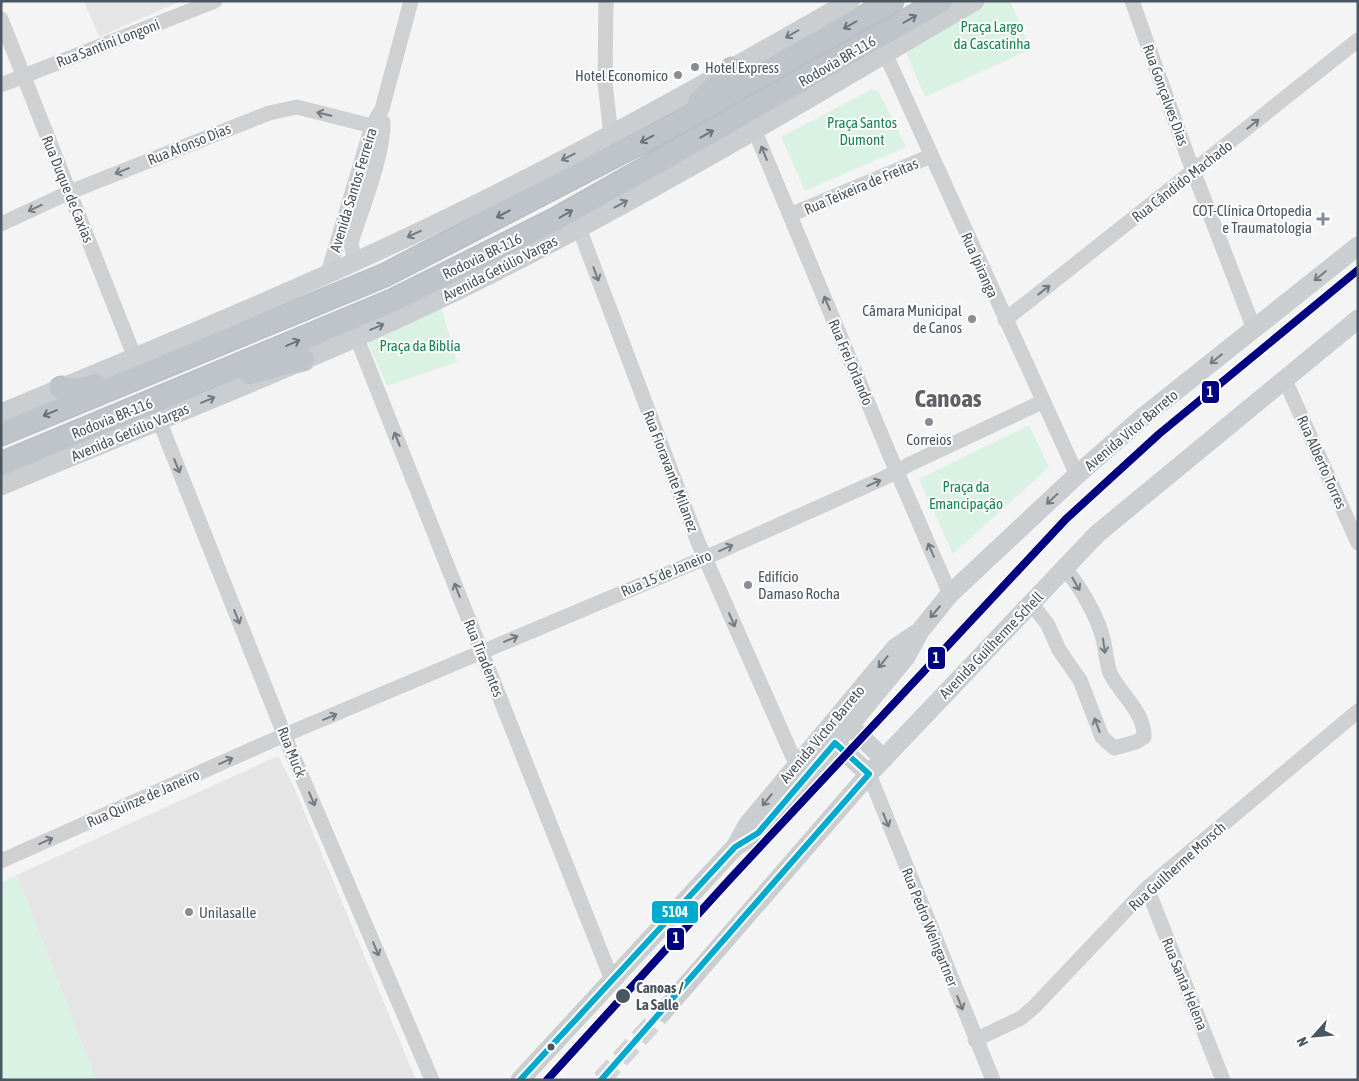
<svg xmlns="http://www.w3.org/2000/svg" width="1359" height="1081" viewBox="0 0 1359 1081" font-family="'Asap Condensed',sans-serif">
<style>
.education{fill:#e6e5e6}
.green{fill:#d9f2e3}
.lines{fill:none;stroke-linecap:round;stroke-linejoin:round}
.major-tunnel{stroke:#d2d4d7;stroke-width:19;stroke-dasharray:19 9;stroke-linecap:butt}
.highway-casing{stroke:#b9bec3;stroke-width:25}
.minor{stroke:#ced0d2;stroke-width:15}
.major{stroke:#caced1;stroke-width:19}
.highway{stroke:#bec4c9;stroke-width:22}
.bus-1-casing{stroke:#fff;stroke-width:10}
.bus-1{stroke:#00a9ce;stroke-width:6}
.metro-1-casing{stroke:#fff;stroke-width:11}
.metro-1{stroke:#000080;stroke-width:8}
.oneway{stroke:#67727b}
.oneway2{stroke:#707a83}
.oneway3{stroke:#727b83}
.poi-dot{fill:#868d94;stroke:#fff;stroke-width:2}
.stop-dot{fill:#4a5661;stroke:#fff;stroke-width:2}
.labels{text-anchor:middle;dominant-baseline:central;stroke-width:4;stroke-linejoin:round;paint-order:stroke}
.park-label{font-size:15px;fill:#17864f;stroke:#fff}
.street-label{font-size:15px;fill:#4a5661;stroke:#fff}
.poi-label{font-size:15px;fill:#4a5661;stroke:#fff;text-anchor:start}
.stop-label{font-size:15px;font-weight:bold;fill:#4a5661;stroke:#fff;text-anchor:start}
.town-label{font-size:25px;font-weight:bold;fill:#5f6368;stroke:#fff}
.line-badge{stroke:#fff;stroke-width:2}
.badge-label{font-size:14px;text-anchor:middle;font-weight:bold;fill:#fff}
</style>
<rect width="100%" height="100%" fill="#f4f4f4"/>
<path class="education" d="M 84,1 L 181,1 L 99,37 Z
M 278,756 L 294,787 L 416,1080 L 96,1080 L 17,875 Z"/>
<path class="green" d="M 983,1 L 1010,1 L 1031,49 L 925,97 L 905,50 Z
M 872,89 L 879,92 L 906,147 L 805,191 L 781,137 Z
M 441,307 L 457,362 L 387,386 L 369,345 L 371,337 Z
M 1029,425 L 1049,467 L 953,554 L 919,479 Z
M 17,875 L 96,1080 L 1,1080 L 1,882 Z"/>
<g class="lines">
<path class="major-tunnel" d="M 601,1080 L 663,1012"/>
<g class="highway-casing">
<path id="highway" d="M 699,102 L 732,69
M 250,373 L 303,359
M 61,388 L 78,390 L 95,385
M 1,434 L 385,275 L 676,124 L 892,1
M 1,464 L 394,300 L 558,218 L 941,1"/>
</g>
<path class="minor" d="M 606,1 L 605,83 L 611,135
M 1132,1 L 1189,160 L 1254,329
M 1,19 L 135,358
M 885,53 L 1077,475
M 1,85 L 215,1
M 754,129 L 891,458 L 950,594
M 790,215 L 931,156
M 1,224 L 70,192 L 269,113 L 297,107 L 372,126 L 383,131
M 579,228 L 698,542 L 796,764
M 361,259 L 353,253 L 351,243 C 361,210 384,155 383,122
M 328,273 L 372,126 L 382,109 L 411,1
M 1005,320 L 1358,40
M 356,336 L 612,980
M 1285,380 L 1358,543
M 159,420 L 290,749 L 432,1080
M 1031,603 L 1048,625 L 1059,650 L 1080,680 L 1102,737 L 1114,748 L 1136,742 L 1144,737 C 1145,712 1120,694 1110,673 C 1106,662 1106,650 1103,639 C 1098,617 1079,584 1064,568
M 869,774 L 993,1080
M 1,861 L 273,740 L 705,558 L 884,478 L 910,464 L 1042,402
M 1147,888 L 1223,1080
M 975,1040 L 1021,1018 L 1034,1007 L 1147,888 L 1358,711"/>
<path class="major" d="M 1,413 C 155,349 309,286 458,213 C 591,148 721,75 850,1
M 1,486 C 166,417 334,353 493,273 C 658,190 816,94 975,1
M 850,726 L 884,759
M 835,743 L 869,774
M 735,847 L 758,833 L 840,737 L 906,657 L 920,631 L 950,594 L 1077,475 L 1143,417 L 1358,246
M 663,1012 L 869,774 L 1097,534 L 1358,319
M 520,1080 L 735,847 L 748,824 L 895,648 L 917,633"/>
<use href="#highway" class="highway"/>
<g class="bus-1-casing">
<path id="bus-1" d="M 520,1080 L 735,847 L 758,833 L 835,743 L 869,774 L 601,1080"/>
</g>
<use href="#bus-1" class="bus-1"/>
<g class="metro-1-casing">
<path id="metro-1" d="M 547,1080 L 730,879 L 1066,519 L 1159,434 L 1358,270"/>
</g>
<use href="#metro-1" class="metro-1"/>
</g>
<defs><path id="oneway-shaft" d="M-6 0H5M1.5-3L5.5 0L1.5 3" fill="none" stroke-width="1.6" stroke-linecap="round" stroke-linejoin="round" transform="scale(1.25)"/></defs>
<g class="oneway">
<use href="#oneway-shaft" transform="translate(910 19) rotate(-30)"/>
<use href="#oneway-shaft" transform="translate(850 25) rotate(150)"/>
<use href="#oneway-shaft" transform="translate(707 134) rotate(-29)"/>
<use href="#oneway-shaft" transform="translate(647 139) rotate(152)"/>
<use href="#oneway-shaft" transform="translate(503 214) rotate(152)"/>
<use href="#oneway-shaft" transform="translate(566 214) rotate(-30)"/>
<use href="#oneway-shaft" transform="translate(293 343) rotate(-23)"/>
<use href="#oneway-shaft" transform="translate(50 413) rotate(157)"/>
</g>
<g class="oneway2">
<use href="#oneway-shaft" transform="translate(792 34) rotate(150)"/>
<use href="#oneway-shaft" transform="translate(568 157) rotate(153)"/>
<use href="#oneway-shaft" transform="translate(621 204) rotate(-29)"/>
<use href="#oneway-shaft" transform="translate(414 234) rotate(155)"/>
<use href="#oneway-shaft" transform="translate(1320 276) rotate(141)"/>
<use href="#oneway-shaft" transform="translate(377 327) rotate(-23)"/>
<use href="#oneway-shaft" transform="translate(1216 359) rotate(141)"/>
<use href="#oneway-shaft" transform="translate(208 400) rotate(-23)"/>
<use href="#oneway-shaft" transform="translate(1052 499) rotate(137)"/>
<use href="#oneway-shaft" transform="translate(935 612) rotate(130)"/>
<use href="#oneway-shaft" transform="translate(883 662) rotate(129)"/>
<use href="#oneway-shaft" transform="translate(767 800) rotate(129)"/>
</g>
<g class="oneway3">
<use href="#oneway-shaft" transform="translate(324 114) rotate(-166)"/>
<use href="#oneway-shaft" transform="translate(1253 124) rotate(-39)"/>
<use href="#oneway-shaft" transform="translate(764 153) rotate(-112)"/>
<use href="#oneway-shaft" transform="translate(122 171) rotate(158)"/>
<use href="#oneway-shaft" transform="translate(35 208) rotate(155)"/>
<use href="#oneway-shaft" transform="translate(596 274) rotate(69)"/>
<use href="#oneway-shaft" transform="translate(1044 290) rotate(-38)"/>
<use href="#oneway-shaft" transform="translate(827 303) rotate(-113)"/>
<use href="#oneway-shaft" transform="translate(397 439) rotate(-112)"/>
<use href="#oneway-shaft" transform="translate(177 466) rotate(68)"/>
<use href="#oneway-shaft" transform="translate(874 483) rotate(-24)"/>
<use href="#oneway-shaft" transform="translate(726 548) rotate(-24)"/>
<use href="#oneway-shaft" transform="translate(931 550) rotate(-114)"/>
<use href="#oneway-shaft" transform="translate(1076 584) rotate(60)"/>
<use href="#oneway-shaft" transform="translate(457 590) rotate(-112)"/>
<use href="#oneway-shaft" transform="translate(237 617) rotate(68)"/>
<use href="#oneway-shaft" transform="translate(732 620) rotate(66)"/>
<use href="#oneway-shaft" transform="translate(511 639) rotate(-23)"/>
<use href="#oneway-shaft" transform="translate(1104 646) rotate(82)"/>
<use href="#oneway-shaft" transform="translate(330 717) rotate(-23)"/>
<use href="#oneway-shaft" transform="translate(1097 725) rotate(-111)"/>
<use href="#oneway-shaft" transform="translate(226 761) rotate(-24)"/>
<use href="#oneway-shaft" transform="translate(312 799) rotate(67)"/>
<use href="#oneway-shaft" transform="translate(886 820) rotate(68)"/>
<use href="#oneway-shaft" transform="translate(46 841) rotate(-24)"/>
<use href="#oneway-shaft" transform="translate(376 949) rotate(67)"/>
<use href="#oneway-shaft" transform="translate(960 1003) rotate(68)"/>
</g>
<g class="poi-dot">
<circle cx="695" cy="67" r="5"/>
<circle cx="678" cy="75" r="5"/>
<path d="M1320.5 211.5h5v5h5v5h-5v5h-5v-5h-5v-5h5z"/>
<circle cx="972" cy="319" r="5"/>
<circle cx="929" cy="422" r="5"/>
<circle cx="748" cy="585" r="5"/>
<circle cx="189" cy="912" r="5"/>
</g>
<g class="stop-dot">
<circle cx="623" cy="996" r="8"/>
<circle cx="551" cy="1047" r="4.5"/>
</g>
<g class="labels">
<g class="park-label">
<text x="992" y="26">Praça Largo<tspan x="992" dy="17">da Cascatinha</tspan></text>
<text x="862" y="122">Praça Santos<tspan x="862" dy="17">Dumont</tspan></text>
<text x="420" y="345">Praça da Biblía</text>
<text x="966" y="486">Praça da<tspan x="966" dy="17">Emancipação</tspan></text>
</g>
<g class="street-label">
<text transform="translate(108 43) rotate(-21)">Rua Santini Longoni</text>
<text transform="translate(837 61) rotate(-30)">Rodovia BR-116</text>
<text transform="translate(1166 95) rotate(70)">Rua Gonçalves Dias</text>
<text transform="translate(189 144) rotate(-22)">Rua Afonso Dias</text>
<text transform="translate(1182 181) rotate(-38)">Rua Cândido Machado</text>
<text transform="translate(861 186) rotate(-23)">Rua Teixeira de Freitas</text>
<text transform="translate(68 189) rotate(68)">Rua Duque de Caxias</text>
<text transform="translate(353 190) rotate(-73)">Avenida Santos Ferreira</text>
<text transform="translate(482 256) rotate(-26)">Rodovia BR-116</text>
<text transform="translate(980 265) rotate(66)">Rua Ipiranga</text>
<text transform="translate(500 268) rotate(-27)">Avenida Getúlio Vargas</text>
<text transform="translate(851 362) rotate(67)">Rua Frei Orlando</text>
<text transform="translate(112 418) rotate(-22)">Rodovia BR-116</text>
<text transform="translate(1131 430) rotate(-40)">Avenida Vitor Barreto</text>
<text transform="translate(130 432) rotate(-23)">Avenida Getúlio Vargas</text>
<text transform="translate(1322 462) rotate(66)">Rua Alberto Torres</text>
<text transform="translate(671 471) rotate(69)">Rua Fioravante Milanez</text>
<text transform="translate(666 573) rotate(-23)">Rua 15 de Janeiro</text>
<text transform="translate(991 645) rotate(-46)">Avenida Guilherme Schell</text>
<text transform="translate(484 658) rotate(68)">Rua Tiradentes</text>
<text transform="translate(822 734) rotate(-50)">Avenida Victor Barreto</text>
<text transform="translate(292 752) rotate(68)">Rua Muck</text>
<text transform="translate(143 798) rotate(-24)">Rua Quinze de Janeiro</text>
<text transform="translate(1177 866) rotate(-42)">Rua Guilherme Morsch</text>
<text transform="translate(930 927) rotate(68)">Rua Pedro Weingartner</text>
<text transform="translate(1185 984) rotate(68)">Rua Santa Helena</text>
</g>
<g class="poi-label">
<text x="705" y="67">Hotel Express</text>
<text x="668" y="75" text-anchor="end">Hotel Economico</text>
<text x="1312" y="210" text-anchor="end">COT-Clínica Ortopedia<tspan x="1312" dy="17">e Traumatologia</tspan></text>
<text x="962" y="310" text-anchor="end">Câmara Municipal<tspan x="962" dy="17">de Canos</tspan></text>
<text x="929" y="439" text-anchor="middle">Correios</text>
<text x="758" y="576">Edifício<tspan x="758" dy="17">Damaso Rocha</tspan></text>
<text x="199" y="912">Unilasalle</text>
</g>
<g class="stop-label">
<text x="636" y="987">Canoas /<tspan x="636" dy="17">La Salle</tspan></text>
</g>
<g class="town-label">
<text x="948" y="398">Canoas</text>
</g>
</g>
<g class="line-badge">
<rect x="1201" y="380" width="19" height="24" rx="5" fill="#000080"/>
<rect x="927" y="646" width="19" height="24" rx="5" fill="#000080"/>
<rect x="651" y="900" width="48" height="24" rx="5" fill="#00a9ce"/>
<rect x="666" y="927" width="19" height="24" rx="5" fill="#000080"/>
</g>
<g class="badge-label">
<text x="1210" y="397">1</text>
<text x="936" y="663">1</text>
<text x="675" y="917">5104</text>
<text x="676" y="943">1</text>
</g>
<rect width="1359" height="1081" fill="none" stroke="#4a5661" stroke-width="5"/>
<g transform="translate(1314 1036) rotate(243)" stroke="#ffffff" stroke-width="4" paint-order="stroke">
<path d="M0-4L9 19L0 12L-9 19Z" fill="#4a5661"/>
<text y="-8" font-size="14" font-weight="bold" text-anchor="middle" fill="#4a5661">N</text>
</g>
</svg>
